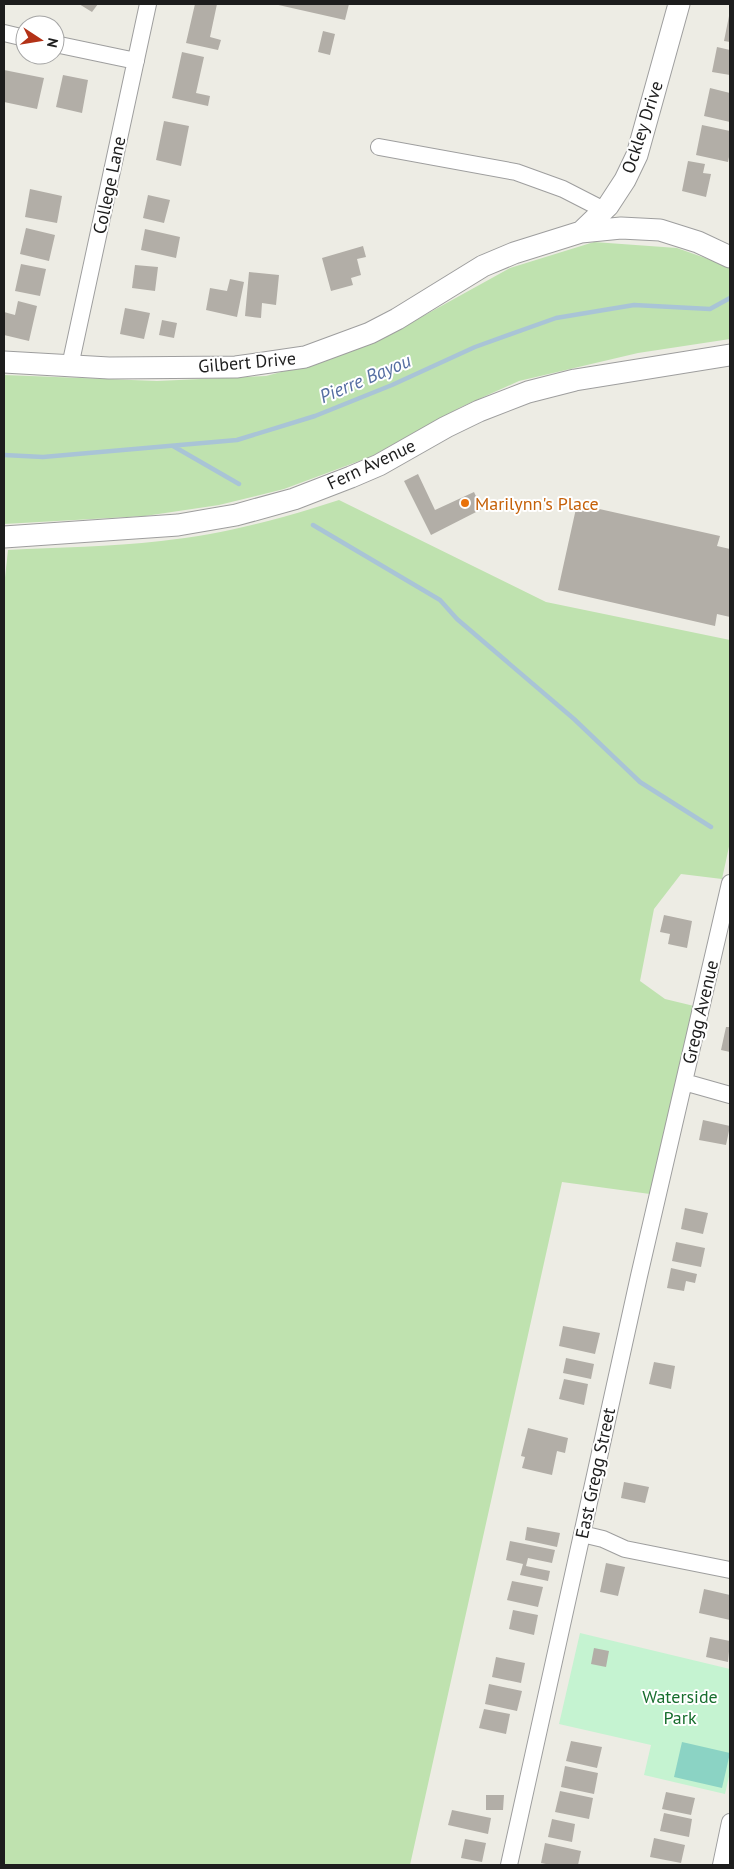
<svg xmlns="http://www.w3.org/2000/svg" width="734" height="1869" viewBox="0 0 734 1869" font-family="'PT Sans',sans-serif">
<style>
.grass{fill:#bfe2af}
.park{fill:#c5f3d1}
.pitch{fill:#8bd3c4}
.lines{fill:none;stroke-linecap:round;stroke-linejoin:round}
.stream{stroke:#a9c4d6;stroke-width:4.5}
.building{fill:#b2aea7}
.minor-casing{stroke:#9e9e9e;stroke-width:18}
.tertiary-casing{stroke:#9e9e9e;stroke-width:23}
.minor{stroke:#fff;stroke-width:16}
.tertiary{stroke:#fff;stroke-width:21}
.food-dot{fill:#e8710a;stroke:#fff;stroke-width:2}
.labels{text-anchor:middle;dominant-baseline:central;stroke-width:4;stroke-linejoin:round;paint-order:stroke}
.street-label{font-size:18px;fill:#1d1d1d;stroke:#fff}
.food-label{font-size:18px;fill:#c56008;stroke:#fff;text-anchor:start}
.park-label{font-size:18px;fill:#186e2e;stroke:#fff}
.water-label{font-size:19px;font-style:italic;fill:#556ea1;stroke:#fff}
</style>
<rect width="100%" height="100%" fill="#edece4"/>
<path class="grass" d="M 594,242 L 677,248 L 725,265 L 730,269 L 730,339 L 638,353 L 519,381 L 461,407 L 370,457 L 284,489 L 219,505 L 145,516 L 4,524 L 4,375 L 157,381 L 266,376 L 330,359 L 396,331 L 510,268 Z
M 339,500 L 546,602 L 730,640 L 730,842 L 722,879 L 681,874 L 654,909 L 640,981 L 665,999 L 694,1006 L 650,1194 L 562,1182 L 410,1865 L 4,1865 L 4,587 L 8,550 C 58,547 110,547 161,541 C 221,535 281,519 339,500 Z"/>
<path class="park" d="M 580,1633 L 730,1669 L 730,1772 L 725,1794 L 644,1775 L 651,1745 L 559,1724 Z"/>
<path class="pitch" d="M 682,1742 L 730,1753 L 722,1788 L 674,1777 Z"/>
<g class="lines">
<path class="stream" d="M 173,446 L 239,484
M 4,455 L 43,457 L 237,440 L 315,416 L 392,385 L 475,347 L 556,318 L 634,305 L 710,309 L 730,298
M 313,525 L 440,600 L 457,619 L 574,719 L 640,782 L 711,827"/>
</g>
<path class="building" d="M 79,4 L 98,4 L 92,12 Z
M 195,4 L 217,4 L 210,37 L 221,40 L 218,50 L 186,43 Z
M 274,4 L 349,4 L 345,20 Z
M 729,16 L 730,17 L 730,42 L 724,41 Z
M 323,31 L 335,34 L 330,55 L 318,52 Z
M 717,47 L 730,50 L 730,75 L 712,72 Z
M 182,52 L 204,57 L 196,93 L 210,96 L 208,106 L 172,98 Z
M 4,70 L 44,78 L 37,109 L 4,102 Z
M 63,75 L 88,80 L 82,113 L 56,107 Z
M 710,88 L 730,93 L 730,122 L 704,116 Z
M 164,121 L 189,126 L 181,166 L 156,160 Z
M 702,125 L 730,131 L 730,152 L 728,162 L 696,155 Z
M 688,161 L 705,164 L 703,173 L 711,174 L 706,197 L 682,191 Z
M 30,189 L 62,196 L 57,223 L 25,217 Z
M 148,195 L 170,200 L 164,223 L 143,218 Z
M 26,228 L 55,235 L 49,261 L 20,254 Z
M 145,229 L 180,237 L 176,258 L 141,250 Z
M 363,246 L 366,257 L 357,259 L 361,275 L 351,278 L 353,285 L 331,291 L 322,258 Z
M 21,264 L 46,269 L 40,296 L 15,291 Z
M 135,265 L 158,267 L 155,291 L 132,288 Z
M 249,272 L 279,275 L 276,305 L 262,303 L 261,318 L 245,316 Z
M 230,279 L 244,282 L 237,317 L 206,310 L 210,288 L 227,291 Z
M 18,301 L 37,306 L 29,341 L 4,335 L 4,312 L 15,315 Z
M 125,308 L 150,313 L 144,339 L 120,334 Z
M 162,320 L 177,323 L 174,338 L 159,335 Z
M 418,474 L 435,510 L 474,492 L 482,509 L 431,535 L 404,481 Z
M 577,504 L 720,536 L 717,546 L 730,549 L 730,617 L 717,614 L 715,626 L 558,590 Z
M 664,915 L 692,921 L 687,948 L 668,944 L 670,934 L 660,932 Z
M 726,1027 L 730,1027 L 730,1052 L 721,1050 Z
M 703,1120 L 730,1126 L 726,1145 L 699,1140 Z
M 685,1208 L 708,1213 L 703,1234 L 681,1229 Z
M 676,1242 L 705,1248 L 701,1267 L 672,1261 Z
M 671,1268 L 697,1274 L 695,1283 L 686,1281 L 684,1291 L 667,1288 Z
M 563,1326 L 600,1333 L 595,1354 L 559,1346 Z
M 566,1358 L 594,1364 L 591,1379 L 563,1373 Z
M 654,1362 L 675,1366 L 671,1389 L 649,1384 Z
M 564,1379 L 588,1384 L 584,1405 L 559,1399 Z
M 528,1428 L 568,1438 L 565,1453 L 557,1451 L 552,1475 L 522,1468 L 525,1457 L 521,1456 Z
M 624,1482 L 649,1487 L 645,1503 L 621,1498 Z
M 527,1527 L 560,1533 L 557,1547 L 525,1540 Z
M 510,1541 L 555,1550 L 552,1563 L 528,1558 L 526,1566 L 550,1571 L 548,1581 L 520,1575 L 523,1564 L 506,1560 Z
M 606,1563 L 625,1567 L 618,1596 L 600,1592 Z
M 512,1581 L 543,1587 L 538,1607 L 507,1600 Z
M 704,1589 L 730,1595 L 730,1620 L 699,1613 Z
M 513,1610 L 538,1615 L 534,1635 L 509,1629 Z
M 710,1637 L 730,1641 L 728,1662 L 706,1657 Z
M 594,1648 L 609,1651 L 606,1667 L 591,1664 Z
M 496,1657 L 525,1663 L 521,1683 L 492,1677 Z
M 489,1684 L 522,1691 L 517,1711 L 485,1704 Z
M 484,1709 L 510,1714 L 506,1734 L 479,1728 Z
M 571,1741 L 602,1747 L 597,1768 L 566,1761 Z
M 565,1766 L 598,1773 L 594,1794 L 561,1787 Z
M 560,1791 L 593,1798 L 589,1819 L 555,1812 Z
M 666,1792 L 695,1798 L 691,1815 L 662,1809 Z
M 486,1795 L 504,1795 L 503,1810 L 486,1810 Z
M 452,1810 L 491,1818 L 488,1834 L 448,1825 Z
M 664,1813 L 692,1819 L 689,1837 L 660,1831 Z
M 552,1819 L 575,1824 L 572,1842 L 548,1837 Z
M 654,1838 L 685,1845 L 681,1863 L 650,1857 Z
M 465,1839 L 486,1843 L 482,1862 L 461,1858 Z
M 545,1843 L 581,1851 L 578,1865 L 551,1865 L 541,1863 Z"/>
<g class="lines">
<g class="minor-casing">
<path id="minor" d="M 4,33 L 25,38
M 55,44 L 136,61
M 379,147 L 516,172 L 563,189 L 604,210
M 70,366 L 148,4
M 684,1082 L 730,1095
M 582,1534 L 603,1539 L 625,1549 L 730,1570
M 509,1865 L 639,1276 L 730,883
M 721,1865 L 730,1822"/>
</g>
<g class="tertiary-casing">
<path id="tertiary" d="M 581,232 L 608,206 L 625,180 L 637,155 L 679,4
M 4,362 L 109,368 L 236,367 L 305,357 L 370,333 L 397,319 L 483,266 L 514,253 L 581,232 L 621,228 L 660,230 L 698,242 L 730,257
M 4,537 L 178,525 L 236,515 L 294,499 L 351,477 L 379,465 L 446,427 L 479,411 L 528,392 L 575,380 L 730,355"/>
</g>
<use href="#minor" class="minor"/>
<use href="#tertiary" class="tertiary"/>
</g>
<circle class="food-dot" cx="465" cy="503" r="5"/>
<g class="labels">
<g class="street-label">
<text transform="translate(642 127) rotate(-72)">Ockley Drive</text>
<text transform="translate(109 185) rotate(-78)">College Lane</text>
<text transform="translate(247 362) rotate(-5)">Gilbert Drive</text>
<text transform="translate(371 464) rotate(-25)">Fern Avenue</text>
<text transform="translate(700 1012) rotate(-77)">Gregg Avenue</text>
<text transform="translate(595 1473) rotate(-78)">East Gregg Street</text>
</g>
<g class="food-label">
<text x="475" y="503">Marilynn's Place</text>
</g>
<g class="park-label">
<text x="680" y="1696">Waterside<tspan x="680" dy="21">Park</tspan></text>
</g>
<g class="water-label">
<text transform="translate(365 378) rotate(-23)">Pierre Bayou</text>
</g>
</g>
<rect width="734" height="1869" fill="none" stroke="#1d1d1d" stroke-width="10"/>
<g transform="translate(40 40) rotate(102)"><circle r="24" fill="#ffffff" stroke="#a5a5a5"/>
<path d="M0-4L9 19L0 12L-9 19Z" fill="#b33217"/>
<text y="-8" font-size="14" font-weight="bold" text-anchor="middle" fill="#1d1d1d">N</text>
</g>
</svg>
